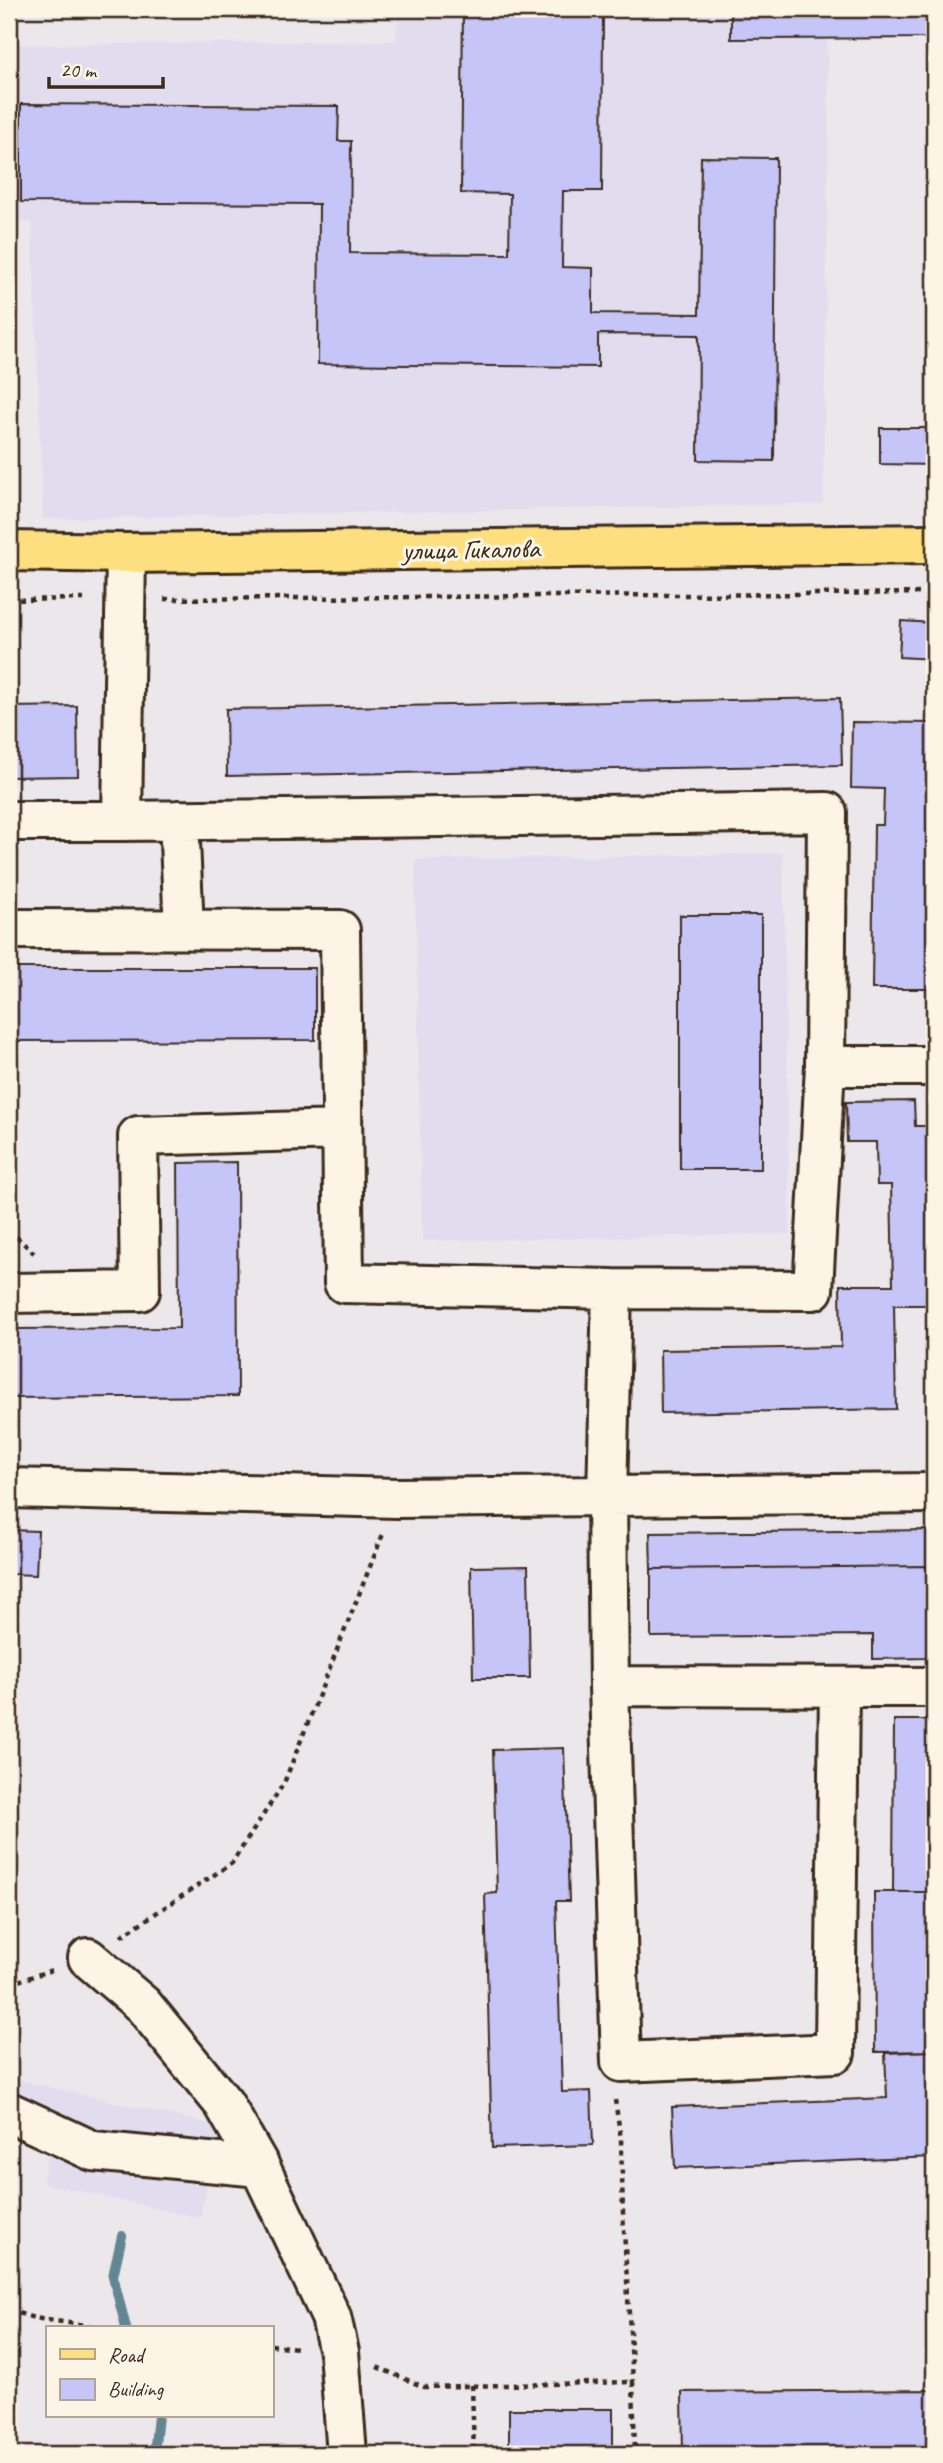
<svg xmlns="http://www.w3.org/2000/svg" width="943" height="2463" viewBox="0 0 943 2463" font-family="Caveat,sans-serif">
<style>
.built{fill:#e1ddef}
.lines{fill:none;stroke-linecap:round;stroke-linejoin:round}
.stream{stroke:#638792;stroke-width:10}
.building{fill:#c6c5f8;stroke:#3b2a1e;stroke-width:2}
.minor-casing{stroke:#3b2a1e;stroke-width:44}
.major-casing{stroke:#3b2a1e;stroke-width:44}
.path{stroke:#3b2a1e;stroke-width:4.5;stroke-dasharray:5 5;stroke-linecap:butt}
.minor{stroke:#fcf5e5;stroke-width:38}
.major{stroke:#fddf80;stroke-width:38}
.labels{text-anchor:middle;dominant-baseline:central;stroke-width:6;stroke-linejoin:round;paint-order:stroke}
.street-label{font-size:28px;fill:#3b2a1e;stroke:#fcf5e5}
</style>
<rect width="100%" height="100%" fill="#ece7eb"/>
<filter id="ink" filterUnits="userSpaceOnUse"><feTurbulence type="fractalNoise" baseFrequency=".0143" numOctaves="2"/><feDisplacementMap in="SourceGraphic" scale="14" xChannelSelector="R" yChannelSelector="G"/><feConvolveMatrix kernelMatrix="1 2 1 2 8 2 1 2 1" color-interpolation-filters="sRGB"/></filter>
<g filter="url(#ink)">
<path class="built" d="M 398,9 L 934,9 L 934,38 L 827,39 L 829,111 L 823,504 L 43,519 L 32,222 L 9,223 L 9,45 L 396,41 Z
M 783,853 L 790,1234 L 422,1241 L 415,860 Z
M 9,2078 L 220,2126 L 200,2218 L 42,2183 L 51,2142 L 9,2132 Z"/>
<g class="lines">
<path class="stream" d="M 122,2236 L 113,2276 L 126,2328
M 154,2454 L 158,2416"/>
</g>
<path class="building" d="M 463,9 L 603,9 L 602,191 L 563,191 L 562,267 L 593,268 L 593,313 L 699,314 L 701,157 L 776,158 L 774,461 L 698,460 L 699,335 L 598,334 L 598,367 L 318,364 L 319,204 L 21,202 L 21,104 L 339,106 L 338,141 L 351,141 L 350,253 L 509,254 L 510,194 L 461,193 Z
M 731,9 L 934,9 L 934,38 L 731,39 Z
M 880,428 L 934,428 L 934,465 L 880,464 Z
M 901,621 L 934,623 L 934,659 L 899,657 Z
M 840,698 L 842,765 L 227,776 L 226,709 Z
M 77,706 L 78,776 L 9,777 L 9,707 Z
M 852,722 L 934,723 L 934,989 L 872,989 L 874,825 L 883,825 L 884,789 L 851,788 Z
M 680,915 L 761,915 L 761,1169 L 680,1169 Z
M 9,968 L 315,968 L 315,1040 L 9,1041 Z
M 914,1101 L 915,1126 L 934,1126 L 934,1305 L 894,1305 L 896,1409 L 661,1413 L 660,1350 L 841,1347 L 840,1285 L 893,1285 L 891,1185 L 877,1185 L 876,1142 L 847,1142 L 846,1102 Z
M 237,1162 L 238,1396 L 9,1398 L 9,1329 L 179,1328 L 178,1163 Z
M 9,1530 L 38,1531 L 36,1575 L 9,1574 Z
M 934,1530 L 934,1658 L 928,1658 L 927,1566 L 651,1569 L 650,1533 Z
M 528,1566 L 530,1678 L 473,1678 L 471,1567 Z
M 927,1566 L 928,1658 L 873,1659 L 873,1635 L 651,1637 L 651,1569 Z
M 894,1720 L 934,1720 L 934,1892 L 893,1892 Z
M 564,1748 L 569,1901 L 556,1901 L 562,2092 L 591,2091 L 593,2145 L 492,2148 L 485,1894 L 497,1893 L 493,1750 Z
M 874,1892 L 934,1892 L 934,2051 L 875,2052 Z
M 934,2051 L 934,2157 L 675,2168 L 672,2107 L 887,2098 L 885,2053 Z
M 934,2390 L 934,2454 L 683,2454 L 682,2392 Z
M 509,2409 L 613,2409 L 613,2454 L 509,2454 Z"/>
<g class="lines">
<g class="minor-casing">
<path id="minor" d="M 179,820 L 184,929
M 9,821 L 122,821 L 126,553
M 122,821 L 827,812 L 825,1066
M 9,929 L 340,930 L 344,1283 L 612,1289
M 934,1066 L 825,1066 L 813,1290 L 612,1289 L 607,1496 L 609,1686 L 934,1687
M 9,1293 L 140,1291 L 138,1136 L 342,1130
M 9,1488 L 397,1498 L 934,1493
M 609,1686 L 621,2062 L 835,2053 L 839,1687
M 88,1958 L 143,2005 L 224,2104 L 260,2167 L 331,2317 L 339,2352 L 347,2454
M 9,2112 L 93,2151 L 260,2167"/>
</g>
<g class="major-casing">
<path id="major" d="M 9,551 L 126,553 L 934,544"/>
</g>
<path class="path" d="M 164,599 L 934,593
M 9,600 L 88,599
M 9,1230 L 34,1253
M 121,1936 L 232,1863 L 284,1783 L 383,1534
M 9,1984 L 55,1969
M 615,2100 L 621,2139 L 623,2213 L 633,2382
M 9,2310 L 34,2318 L 105,2328
M 271,2345 L 298,2348
M 377,2367 L 424,2387 L 633,2382 L 635,2454
M 472,2385 L 474,2454"/>
<use href="#minor" class="minor"/>
<use href="#major" class="major"/>
</g>
</g>
<g class="labels">
<g class="street-label">
<text transform="translate(471 549) rotate(-1)">улица Гикалова</text>
</g>
</g>
<rect width="943" height="2463" fill="none" stroke="#fcf5e5" stroke-width="35"/>
<rect x="18" y="18" width="908" height="2428" fill="none" stroke="#3b2a1e" stroke-width="2.5" filter="url(#ink)"/>
<rect x="46" y="2326" width="228" height="91" fill="#fcf5e5" stroke="#afa495" stroke-width="2"/>
<rect x="60" y="2349" width="35" height="10" fill="#fddf80" stroke="#afa495" stroke-width="2"/>
<text x="108" y="2362" font-size="21" fill="#3b2a1e">Road</text>
<rect x="60" y="2379" width="35" height="21" fill="#c6c5f8" stroke="#afa495" stroke-width="2"/>
<text x="108" y="2396" font-size="21" fill="#3b2a1e">Building</text>
<path d="M49 77v10h114v-10" fill="none" stroke="#3b2a1e" stroke-width="3.5"/>
<text x="60" y="77" font-size="21" fill="#3b2a1e" stroke="#fcf5e5" stroke-width="5" paint-order="stroke">20 m</text>
</svg>
